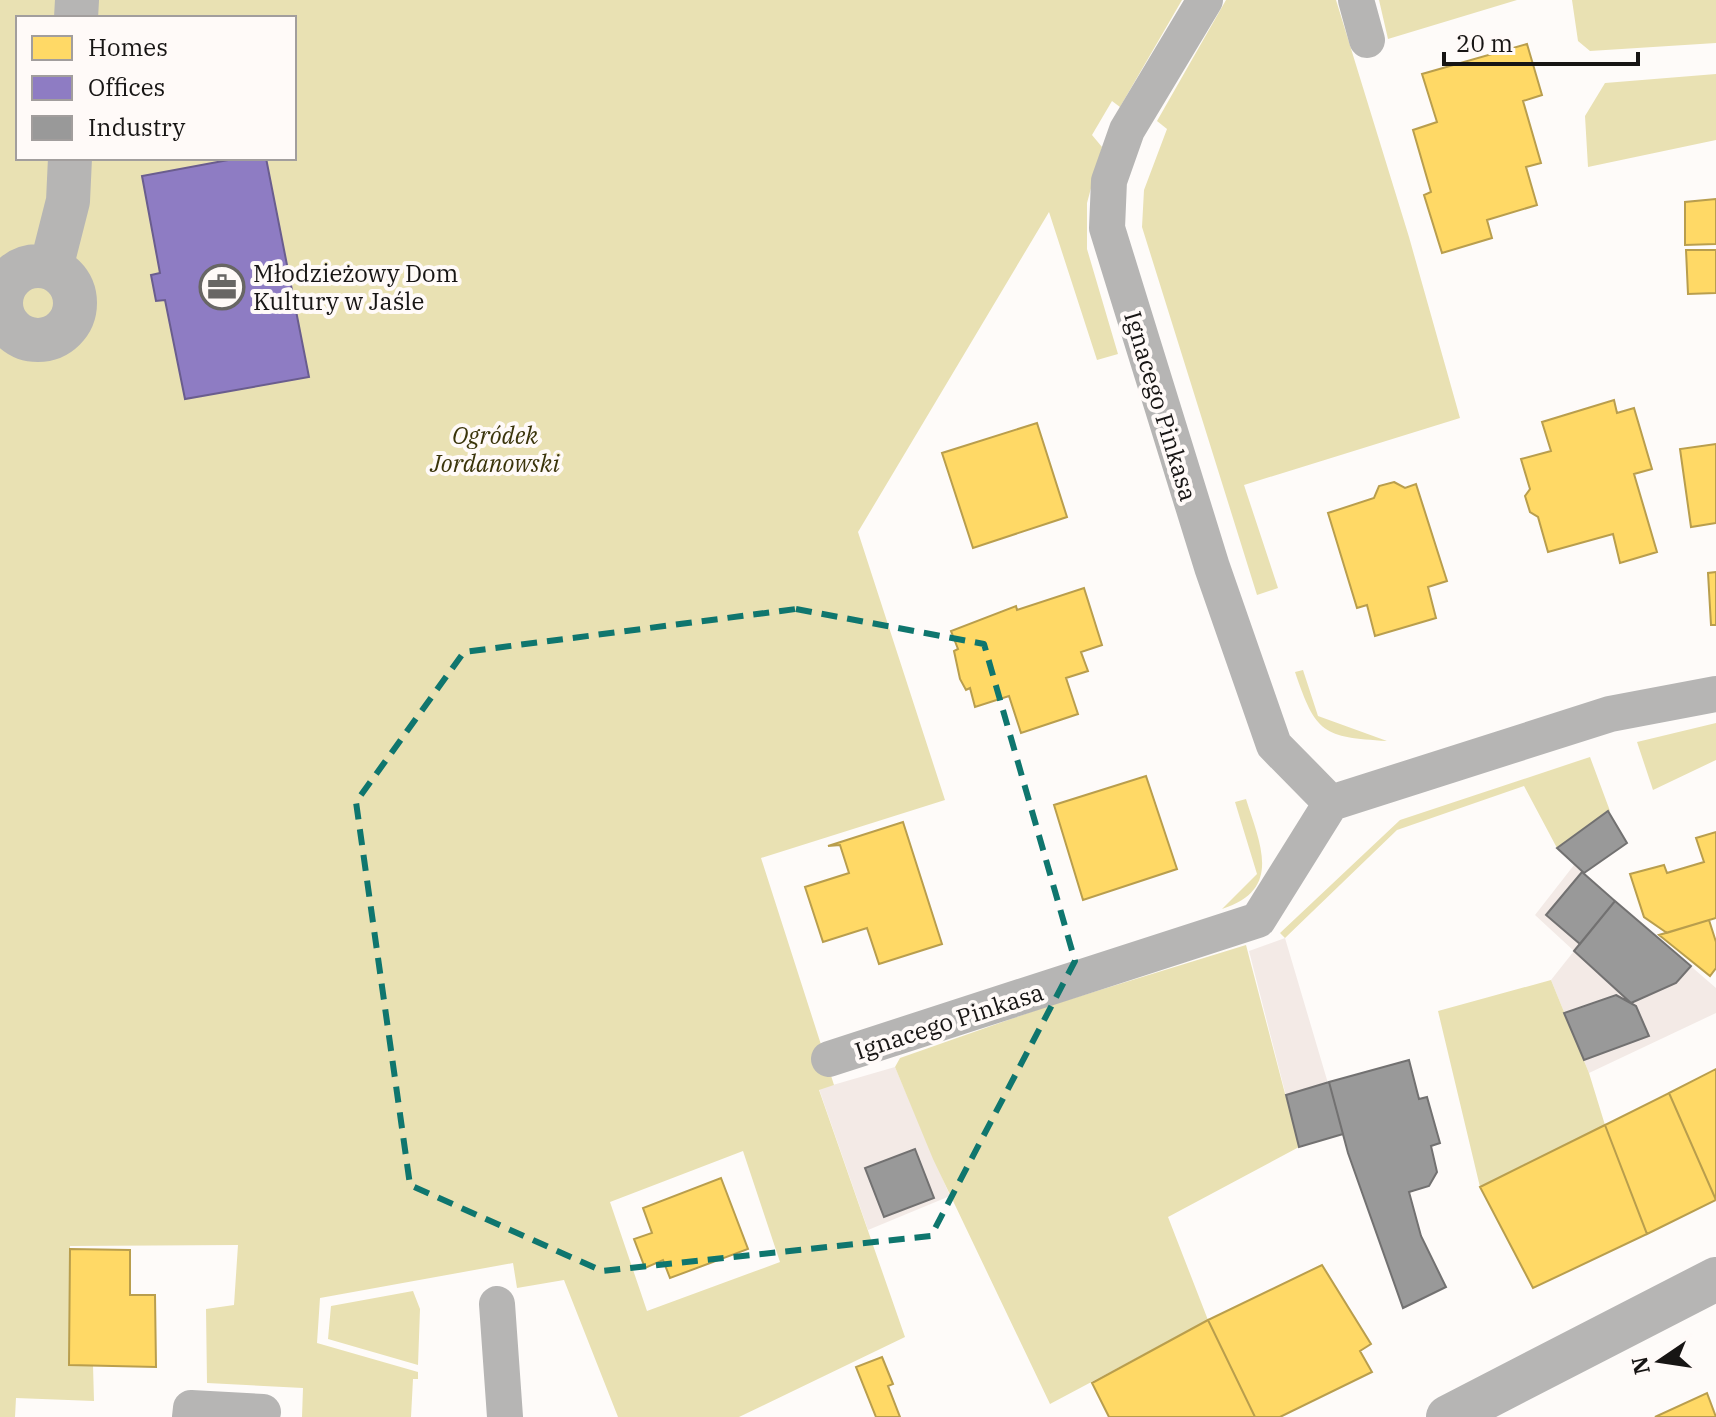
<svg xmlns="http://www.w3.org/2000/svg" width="1716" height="1417" viewBox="0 0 1716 1417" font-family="'IBM Plex Serif',serif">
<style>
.built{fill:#f3eae6}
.green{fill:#e9e1b3;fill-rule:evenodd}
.homes{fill:#ffd966;stroke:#b99e4d;stroke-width:2}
.offices{fill:#8e7cc3;stroke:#6a5d8e;stroke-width:2}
.industry{fill:#999;stroke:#727171;stroke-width:2}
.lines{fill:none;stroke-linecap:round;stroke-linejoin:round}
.lane{stroke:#b6b5b4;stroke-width:36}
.street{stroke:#b6b5b4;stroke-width:44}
.marked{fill:none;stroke:#0f766e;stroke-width:6;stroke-dasharray:16 10;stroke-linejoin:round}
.labels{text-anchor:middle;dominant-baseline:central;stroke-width:8;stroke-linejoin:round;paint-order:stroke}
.poi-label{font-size:24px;fill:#171514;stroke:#fffaf8;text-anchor:start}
.street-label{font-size:24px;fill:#171514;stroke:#fffaf8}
.park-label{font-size:24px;font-style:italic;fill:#3a340a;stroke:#fffaf8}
</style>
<rect width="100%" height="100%" fill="#fefbf9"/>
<path class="built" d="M 1574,865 L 1716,988 L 1716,1013 L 1589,1073 L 1551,980 L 1574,951 L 1535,915 Z
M 1285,938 L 1343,1134 L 1299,1147 L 1249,951 Z
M 895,1067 L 950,1196 L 868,1230 L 819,1089 Z"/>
<path class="green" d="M 0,0 L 1182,0 L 1120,107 L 1112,101 L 1092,135 L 1102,147 L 1087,203 L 1087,249 L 1118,354 L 1097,360 L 1049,212 L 858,532 L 945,800 L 761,858 L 834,1085 L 819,1090 L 905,1337 L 739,1417 L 618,1417 L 564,1280 L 517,1288 L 513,1263 L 320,1298 L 317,1343 L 418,1372 L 418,1379 L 413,1379 L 411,1417 L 302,1417 L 303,1388 L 207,1383 L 206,1309 L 234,1305 L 238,1245 L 70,1246 L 69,1365 L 93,1365 L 94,1401 L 16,1398 L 15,1417 L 0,1417 ZM 18,18 L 294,18 L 294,158 L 18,158 ZM 743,1151 L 780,1262 L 647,1311 L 610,1202 Z
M 1226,0 L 1336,0 L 1409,237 L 1460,418 L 1244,485 L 1278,588 L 1257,595 L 1142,227 L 1144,190 L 1167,129 L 1157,121 Z
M 1379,0 L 1517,0 L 1388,39 Z
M 1572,0 L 1716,0 L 1716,43 L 1590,51 L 1578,41 Z
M 1716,74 L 1716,140 L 1588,167 L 1585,116 L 1605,83 Z
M 1303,670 L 1318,716 L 1387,741 C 1323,737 1316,734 1295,672 Z
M 1716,723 L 1716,760 L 1653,790 L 1637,742 Z
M 1590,757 L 1610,811 L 1557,848 L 1524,786 L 1397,830 L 1285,938 L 1280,933 L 1400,820 Z
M 1246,799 C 1260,844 1283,890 1222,909 L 1257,874 L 1235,802 Z
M 1246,945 L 1299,1147 L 1168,1217 L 1208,1320 L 1050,1404 L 933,1159 L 895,1067 L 900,1058 L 1048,1006 Z
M 1551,980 L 1589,1073 L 1605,1125 L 1480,1187 L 1438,1011 Z
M 413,1291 L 420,1309 L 418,1365 L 328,1339 L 331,1306 Z"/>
<path class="homes" d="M 1527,44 L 1542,95 L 1523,101 L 1541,163 L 1526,167 L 1537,205 L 1487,220 L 1492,238 L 1442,253 L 1424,195 L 1431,192 L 1413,130 L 1437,122 L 1422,74 Z
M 1716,199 L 1716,244 L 1685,245 L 1685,202 Z
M 1686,250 L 1716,250 L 1716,293 L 1688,294 Z
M 1614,400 L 1617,413 L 1634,408 L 1652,469 L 1634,474 L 1657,552 L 1620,563 L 1613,534 L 1548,552 L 1538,517 L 1530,512 L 1525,496 L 1530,489 L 1521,459 L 1551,451 L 1542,422 Z
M 1037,423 L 1067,517 L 973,548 L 942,453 Z
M 1716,444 L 1716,523 L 1691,527 L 1680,449 Z
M 1394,482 L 1405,488 L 1416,484 L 1447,581 L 1428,587 L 1436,618 L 1375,636 L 1367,605 L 1357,608 L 1328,513 L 1374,498 L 1379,486 Z
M 1716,572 L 1716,625 L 1711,625 L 1708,573 Z
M 1084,588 L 1102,645 L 1081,652 L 1088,671 L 1066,678 L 1078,714 L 1021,733 L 1009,696 L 975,707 L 970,688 L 966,690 L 960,679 L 954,651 L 958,649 L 951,631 L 1016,606 L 1017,610 Z
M 1146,776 L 1177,869 L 1083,900 L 1054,805 Z
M 903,822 L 942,944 L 879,964 L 867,928 L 823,942 L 805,887 L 849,873 L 840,845 L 828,846 Z
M 1716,832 L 1716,918 L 1667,933 L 1644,917 L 1630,874 L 1664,865 L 1667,873 L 1704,862 L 1696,838 Z
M 1709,920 L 1716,942 L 1716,968 L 1710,976 L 1659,935 Z
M 1716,1069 L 1716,1200 L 1669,1093 Z
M 1669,1093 L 1716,1200 L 1647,1234 L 1605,1125 Z
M 1605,1125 L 1647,1234 L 1533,1288 L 1480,1187 Z
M 721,1178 L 748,1249 L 670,1278 L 663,1260 L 645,1268 L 634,1239 L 652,1233 L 643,1208 Z
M 70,1249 L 130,1250 L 130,1295 L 155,1295 L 156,1367 L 69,1365 Z
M 1322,1265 L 1371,1344 L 1360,1351 L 1372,1372 L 1280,1417 L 1255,1417 L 1208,1320 Z
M 1208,1320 L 1255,1417 L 1109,1417 L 1092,1383 Z
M 882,1357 L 893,1384 L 888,1386 L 900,1417 L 876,1417 L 856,1367 Z
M 1707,1393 L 1716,1417 L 1655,1417 Z"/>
<path class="offices" d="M 239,158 L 266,158 L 309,377 L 185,399 L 165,300 L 156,301 L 151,275 L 160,273 L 142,176 Z"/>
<path class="industry" d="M 1608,811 L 1627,843 L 1584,873 L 1557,848 Z
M 1582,872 L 1615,901 L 1580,944 L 1546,915 Z
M 1615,901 L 1691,966 L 1676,983 L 1631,1003 L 1574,951 Z
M 1616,995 L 1636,1006 L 1649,1036 L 1584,1060 L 1564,1013 Z
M 1409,1060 L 1419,1099 L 1427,1097 L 1440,1143 L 1431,1146 L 1437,1172 L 1429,1186 L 1409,1192 L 1421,1236 L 1446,1287 L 1403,1308 L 1348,1153 L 1329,1082 Z
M 1329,1082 L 1343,1134 L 1299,1147 L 1286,1095 Z
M 915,1149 L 934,1198 L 884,1217 L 865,1168 Z"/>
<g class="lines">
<path class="lane" d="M 1205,0 L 1127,130 L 1109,181 L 1107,228 L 1212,567 L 1274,745 L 1331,803
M 1356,0 L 1367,40
M 829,1059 L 1258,920 L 1331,803 L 1610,714 L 1716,694
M 497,1304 L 505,1417
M 190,1417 L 191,1408 L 263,1412"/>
<path class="street" d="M 76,18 L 77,0
M1 303a37 37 0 1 1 74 0a37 37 0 1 1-74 0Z
M 51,268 L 68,201 L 70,158
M 1448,1417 L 1716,1279"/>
</g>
<path class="marked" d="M 796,609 L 984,644 L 1075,961 L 931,1236 L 602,1271 L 410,1185 L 356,802 L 464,652 Z"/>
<defs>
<g id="office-ring" transform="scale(2.3)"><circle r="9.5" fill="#fffaf8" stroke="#686664" stroke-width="1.5"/><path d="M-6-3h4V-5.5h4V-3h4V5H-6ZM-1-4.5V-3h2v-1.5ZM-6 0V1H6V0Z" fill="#686664"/></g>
</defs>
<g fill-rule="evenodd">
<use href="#office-ring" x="222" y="287"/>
</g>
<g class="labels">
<g class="poi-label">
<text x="253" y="273">Młodzieżowy Dom<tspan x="253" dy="28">Kultury w Jaśle</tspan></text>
</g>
<g class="street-label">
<text transform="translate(1161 406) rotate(73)">Ignacego Pinkasa</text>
<text transform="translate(949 1021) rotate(-18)">Ignacego Pinkasa</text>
</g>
<g class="park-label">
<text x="495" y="435">Ogródek<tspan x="495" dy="28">Jordanowski</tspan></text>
</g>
</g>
<rect x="16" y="16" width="280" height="144" fill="#fffaf8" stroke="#a29e9d" stroke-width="2"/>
<rect x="32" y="36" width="40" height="24" fill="#ffd966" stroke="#a29e9d" stroke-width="2"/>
<text x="88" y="56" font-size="24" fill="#171514">Homes</text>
<rect x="32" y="76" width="40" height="24" fill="#8e7cc3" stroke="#a29e9d" stroke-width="2"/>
<text x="88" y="96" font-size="24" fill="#171514">Offices</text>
<rect x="32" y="116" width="40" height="24" fill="#999999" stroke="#a29e9d" stroke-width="2"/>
<text x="88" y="136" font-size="24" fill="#171514">Industry</text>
<g transform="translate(1660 1361) rotate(257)" stroke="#fffaf8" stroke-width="6" paint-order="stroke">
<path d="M0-6L14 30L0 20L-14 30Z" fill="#171514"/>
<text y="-12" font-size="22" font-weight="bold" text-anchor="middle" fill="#171514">N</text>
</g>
<path d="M1444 52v12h194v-12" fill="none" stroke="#171514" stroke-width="4"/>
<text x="1456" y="52" font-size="24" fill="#171514" stroke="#fffaf8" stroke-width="6" paint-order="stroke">20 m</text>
</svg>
